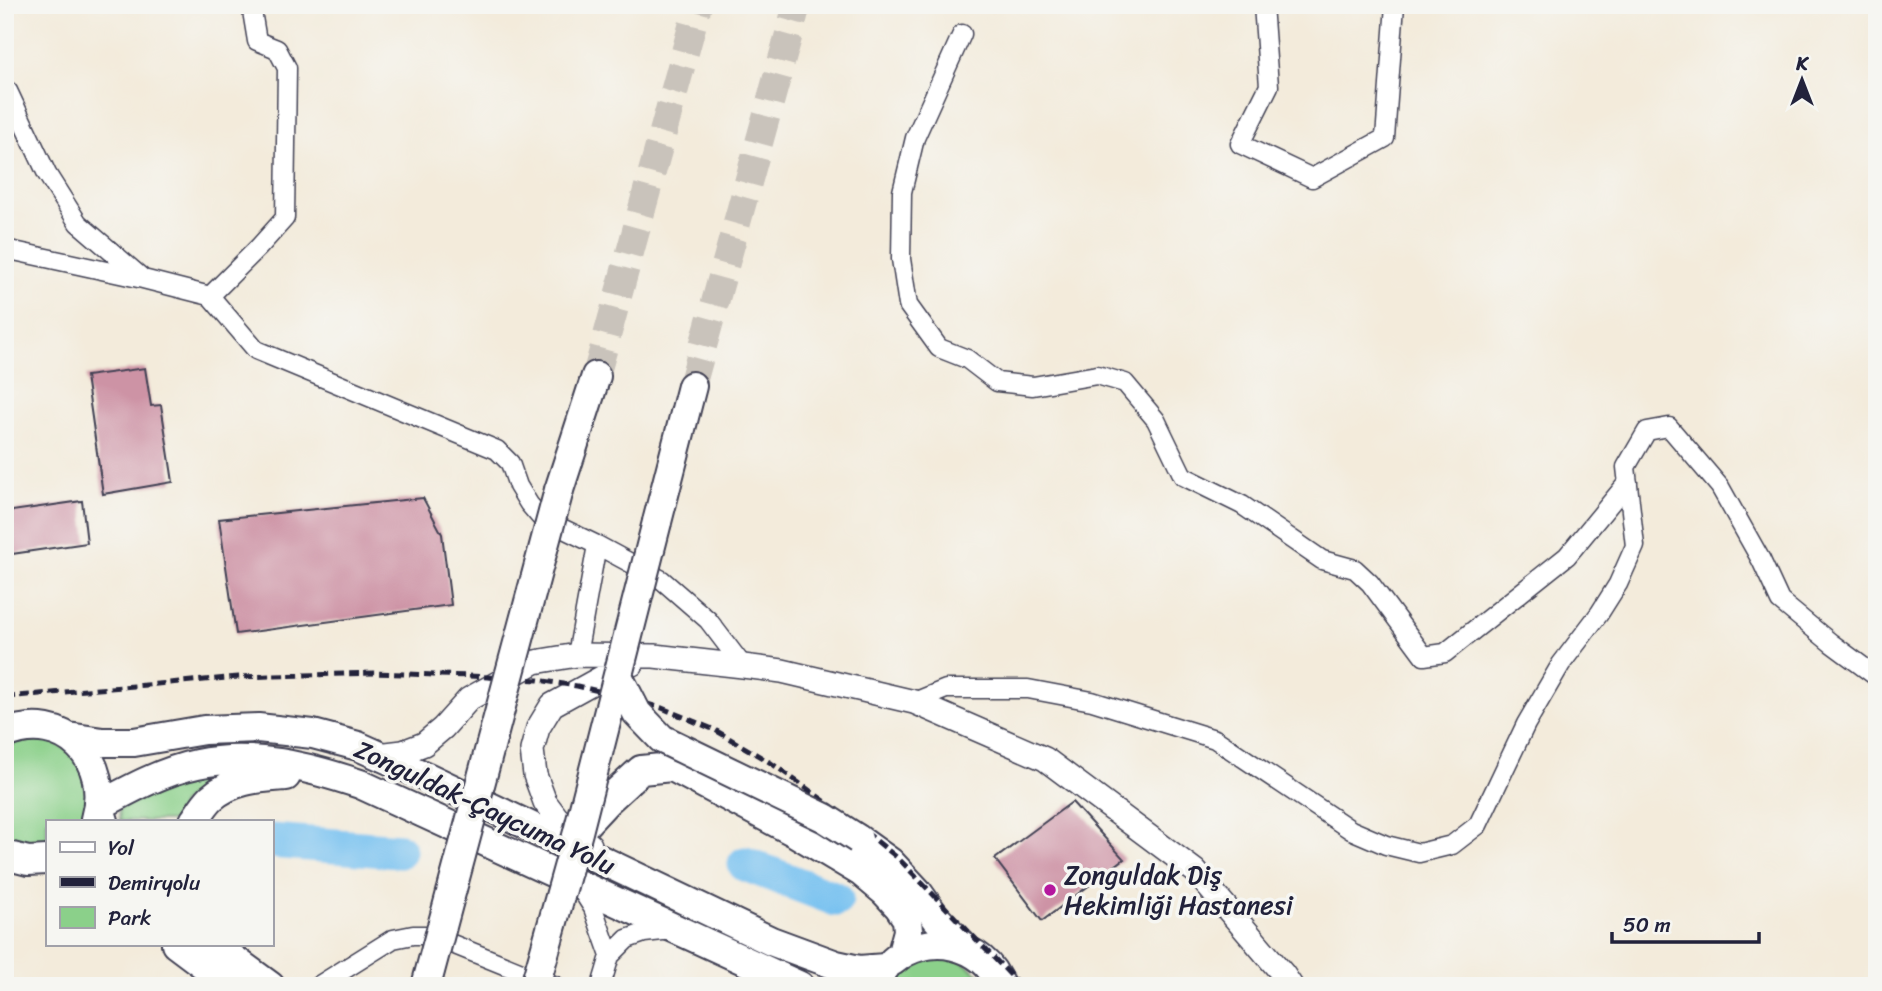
<svg xmlns="http://www.w3.org/2000/svg" width="1882" height="991" viewBox="0 0 1882 991" font-family="Sriracha,sans-serif">
<style>
.green{fill:#8bd08a;stroke:#567962;stroke-width:2}
.lines{fill:none;stroke-linecap:round;stroke-linejoin:round}
.river{stroke:#77c1f0;stroke-width:35}
.building{fill:#cd93a5}
.trunk-tunnel{stroke:#c9c3bb;stroke-width:28;stroke-dasharray:28 14;stroke-linecap:butt}
.minor-casing{stroke:#414053;stroke-width:21}
.secondary-casing{stroke:#414053;stroke-width:26}
.trunk-casing{stroke:#414053;stroke-width:32}
.minor{stroke:#fff;stroke-width:18}
.secondary{stroke:#fff;stroke-width:23}
.trunk{stroke:#fff;stroke-width:28}
.rail{stroke:#22223b;stroke-width:5;stroke-dasharray:10 5;stroke-linecap:butt}
.trunk-bridge-casing{stroke:#414053;stroke-width:32;stroke-linecap:butt}
.trunk-bridge{stroke:#fff;stroke-width:28}
.poi-dot{fill:#b5179e;stroke:#f6f6f2;stroke-width:2.5}
.labels{text-anchor:middle;dominant-baseline:central;stroke-width:7;stroke-linejoin:round;paint-order:stroke}
.street-label{font-size:26px;fill:#22223b;stroke:#f6f6f2}
.poi-label{font-size:26px;fill:#22223b;stroke:#f6f6f2;text-anchor:start}
</style>
<rect width="100%" height="100%" fill="#f6f6f2"/>
<filter id="ink" filterUnits="userSpaceOnUse"><feTurbulence type="fractalNoise" baseFrequency=".0143" numOctaves="2"/><feDisplacementMap in="SourceGraphic" scale="14" xChannelSelector="R" yChannelSelector="G"/><feConvolveMatrix kernelMatrix="1 2 1 2 8 2 1 2 1" color-interpolation-filters="sRGB"/></filter>
<filter id="wash" filterUnits="userSpaceOnUse"><feTurbulence type="fractalNoise" baseFrequency=".00686" numOctaves="4" result="noise"/><feDisplacementMap in="SourceGraphic" scale="28" xChannelSelector="R" yChannelSelector="G"/><feGaussianBlur stdDeviation="1.57" result="paint"/><feColorMatrix in="noise" values="0 0 0 0 0 0 0 0 0 0 0 0 0 0 0 0 0 1.4 0 .05"/><feComposite in="paint" operator="in"/></filter>
<g filter="url(#wash)">
<rect width="100%" height="100%" fill="#f3ebdb"/>
<path class="green" d="M 32,732 L 83,757 L 88,821 L 47,821 L 47,855 L 5,849 L 5,740 Z
M 204,776 L 205,783 L 182,803 L 175,821 L 120,821 L 119,809 L 168,785 Z
M 945,949 L 995,986 L 881,986 L 886,976 Z"/>
<g class="lines">
<path class="river" d="M 271,841 L 399,851
M 745,864 L 836,899"/>
</g>
<g id="blocks">
<path class="building" d="M 145,368 L 151,406 L 161,405 L 173,482 L 103,494 L 86,376 Z
M 423,498 L 442,534 L 451,605 L 236,634 L 219,519 Z
M 82,501 L 87,543 L 5,555 L 5,512 Z
M 1072,802 L 1124,859 L 1042,921 L 995,859 Z"/>
</g>
</g>
<g filter="url(#ink)">
<use href="#blocks" fill-opacity="0" stroke="#414053" stroke-width="2"/>
<g class="lines">
<path class="trunk-tunnel" d="M 596,376 L 698,5
M 692,386 L 797,5"/>
<g class="minor-casing">
<path id="minor" d="M 1263,5 L 1269,86 L 1240,144 L 1312,178 L 1385,138 L 1395,5
M 962,34 L 915,138 L 902,192 L 901,259 L 908,305 L 939,348 L 967,359 L 997,382 L 1033,386 L 1097,375 L 1125,383 L 1156,420 L 1183,476 L 1242,505 L 1322,560 L 1355,569 L 1370,583 L 1424,656 L 1445,653 L 1567,556 L 1628,482
M 5,90 L 8,91 L 47,174 L 78,223 L 141,277
M 5,249 L 143,279 L 210,296 L 256,350 L 497,450 L 510,463 L 518,486 L 529,504 L 541,518 L 597,545
M 210,296 L 259,247 L 285,218 L 287,68 L 277,49 L 257,41 L 251,5
M 577,655 L 597,545 L 662,580 L 708,620 L 743,666
M 914,702 L 946,689 L 1028,689 L 1092,701 L 1215,739 L 1351,830 L 1386,845 L 1419,853 L 1452,845 L 1478,825 L 1526,724 L 1561,664 L 1599,614 L 1618,584 L 1635,546 L 1626,467 L 1647,431 L 1669,427 L 1720,487 L 1761,560 L 1780,601 L 1831,643 L 1877,677
M 579,886 L 593,908 L 610,956
M 318,986 L 393,939 L 413,935 L 430,935 L 556,986
M 601,986 L 610,956 L 627,939 L 644,933 L 672,930"/>
</g>
<g class="secondary-casing">
<path id="secondary" d="M 378,755 L 403,752 L 424,744 L 443,728 L 469,699 L 535,662 L 577,655 L 654,656 L 743,666 L 782,671 L 914,702 L 1045,759 L 1195,871 L 1283,974 L 1291,986
M 590,845 L 557,818 L 545,802 L 535,775 L 532,750 L 538,728 L 552,705 L 610,673 L 632,664"/>
</g>
<g class="trunk-casing">
<path id="trunk" d="M 559,490 L 596,376
M 657,522 L 692,386
M 5,734 C 64,710 112,760 95,819
M 68,737 L 103,742 L 134,742 L 204,730 L 258,728 L 313,734 L 358,746 L 425,776 L 771,941 L 836,965 L 859,970 L 885,968
M 104,821 L 99,806 C 130,789 163,771 197,764 C 252,752 309,767 360,784 L 800,986
M 194,821 C 199,814 204,805 211,798 C 232,779 259,778 286,776
M 578,832 L 606,802 L 641,770 L 672,767 L 796,833 L 861,872 L 885,892 L 899,907 L 907,919 L 908,931 L 902,953
M 858,839 L 890,862 L 917,891 L 937,919 L 966,949
M 5,855 L 28,861 L 47,860
M 176,944 L 232,986
M 213,944 L 270,986
M 893,961 C 926,931 985,942 1000,986"/>
</g>
<use href="#minor" class="minor"/>
<use href="#secondary" class="secondary"/>
<use href="#trunk" class="trunk"/>
<path class="rail" d="M 5,697 L 239,677 L 374,673 L 469,676 L 538,680 L 577,686 L 607,693 L 662,708 L 715,730 L 771,763 L 847,817 L 899,859 L 1021,986"/>
<g class="trunk-bridge-casing">
<path id="trunk-bridge" d="M 618,676 L 637,713 L 662,739 L 825,818 L 858,839
M 426,986 L 559,490
M 535,986 L 578,832 L 657,522"/>
</g>
<use href="#trunk-bridge" class="trunk-bridge"/>
</g>
</g>
<circle class="poi-dot" cx="1050" cy="890" r="7"/>
<g class="labels">
<g class="street-label">
<text transform="translate(485 807) rotate(25)">Zonguldak-Çaycuma Yolu</text>
</g>
<g class="poi-label">
<text x="1064" y="875">Zonguldak Diş<tspan x="1064" dy="30">Hekimliği Hastanesi</tspan></text>
</g>
</g>
<rect width="1882" height="991" fill="none" stroke="#f6f6f2" stroke-width="28"/>
<rect x="46" y="820" width="228" height="126" fill="#f6f6f2" stroke="#a1a1a9" stroke-width="2"/>
<rect x="60" y="842" width="35" height="10" fill="#ffffff" stroke="#a1a1a9" stroke-width="2"/>
<text x="108" y="855" font-size="21" fill="#22223b">Yol</text>
<rect x="60" y="877" width="35" height="10" fill="#22223b" stroke="#a1a1a9" stroke-width="2"/>
<text x="108" y="890" font-size="21" fill="#22223b">Demiryolu</text>
<rect x="60" y="907" width="35" height="21" fill="#8bd08a" stroke="#a1a1a9" stroke-width="2"/>
<text x="108" y="925" font-size="21" fill="#22223b">Park</text>
<g transform="translate(1802 80)" stroke="#f6f6f2" stroke-width="5" paint-order="stroke">
<path d="M0-5L12 26L0 18L-12 26Z" fill="#22223b"/>
<text y="-10" font-size="19" font-weight="bold" text-anchor="middle" fill="#22223b">K</text>
</g>
<path d="M1612 932v10h147v-10" fill="none" stroke="#22223b" stroke-width="3.5"/>
<text x="1623" y="932" font-size="21" fill="#22223b" stroke="#f6f6f2" stroke-width="5" paint-order="stroke">50 m</text>
</svg>
